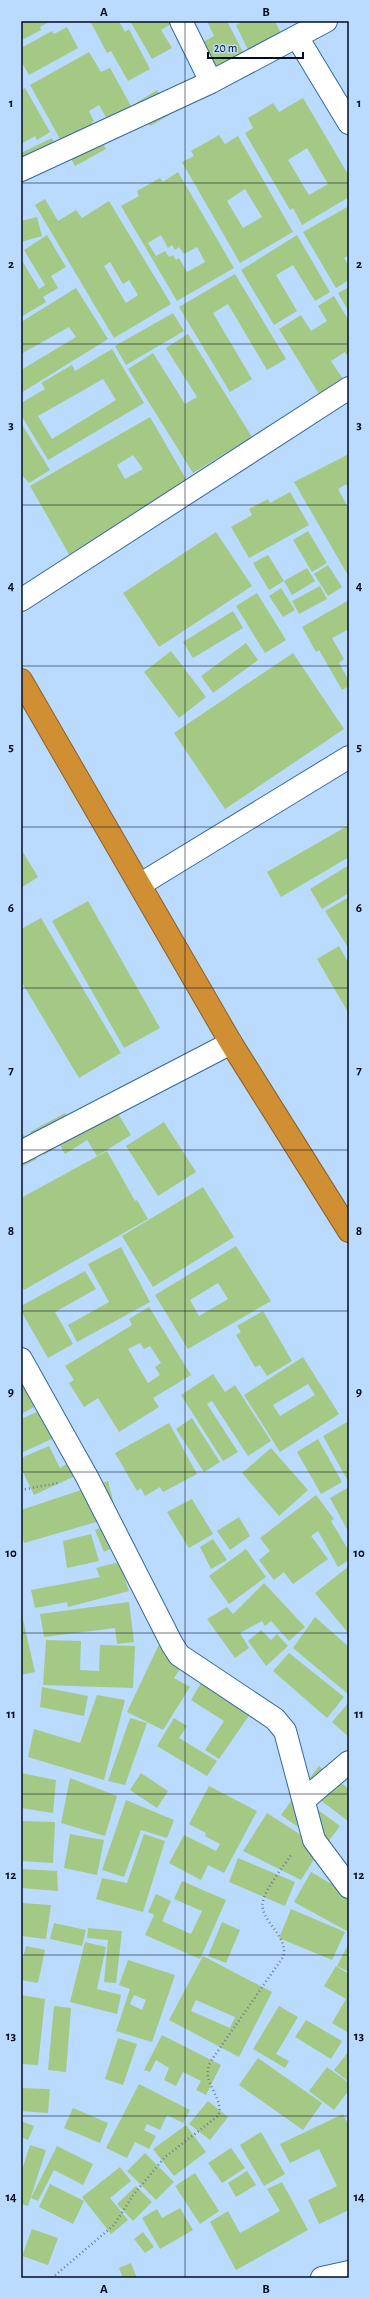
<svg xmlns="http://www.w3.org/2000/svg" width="370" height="2299" viewBox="0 0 370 2299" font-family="'Alegreya Sans',sans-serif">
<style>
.building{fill:#a4c984;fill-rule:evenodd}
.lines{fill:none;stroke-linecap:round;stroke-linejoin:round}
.minor-casing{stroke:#36689d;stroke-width:24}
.highway-casing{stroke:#88612d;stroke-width:24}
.path{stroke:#687f9c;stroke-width:2.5;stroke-dasharray:1 3;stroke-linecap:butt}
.minor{stroke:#fff;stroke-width:22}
.highway{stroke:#d18f34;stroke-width:22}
.grid{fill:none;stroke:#000c20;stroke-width:1;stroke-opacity:0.55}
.neatline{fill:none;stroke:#000c20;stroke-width:1.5}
.grid-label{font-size:13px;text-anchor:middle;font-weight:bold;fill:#000c20}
</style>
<rect width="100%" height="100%" fill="#badafe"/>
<path class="building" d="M 21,21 L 51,21 L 40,27 L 41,30 L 22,40 Z
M 90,21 L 119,21 L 125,32 L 129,29 L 150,69 L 128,81 L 111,51 L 107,53 Z
M 130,21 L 169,21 L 171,24 L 161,30 L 172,48 L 152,59 Z
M 207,21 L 227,21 L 250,66 L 207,88 L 188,50 L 214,36 Z
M 244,21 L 275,21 L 286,44 L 253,60 L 236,25 Z
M 67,27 L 78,48 L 29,75 L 21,61 L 21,48 L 52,31 L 54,34 Z
M 89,52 L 101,72 L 110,68 L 137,117 L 108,121 L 99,105 L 89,111 L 94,121 L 92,122 L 106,149 L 75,166 L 30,85 Z
M 25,88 L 50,132 L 37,140 L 35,136 L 21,144 L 21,122 L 23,121 L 21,90 Z
M 157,90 L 171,114 L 150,126 L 136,103 Z
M 303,98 L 349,176 L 349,197 L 302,225 L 293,208 L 290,210 L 245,133 L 253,128 L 248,118 L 273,103 L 279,112 ZM 307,148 L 328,184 L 309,195 L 288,160 Z
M 219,135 L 225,144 L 238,136 L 293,232 L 240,263 L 182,162 L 194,156 L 191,151 ZM 245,189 L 262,217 L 243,228 L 227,201 Z
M 52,138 L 64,162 L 21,183 L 21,153 Z
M 178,172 L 234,268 L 177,301 L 121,206 L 139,196 L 137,191 L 160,178 L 163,182 ZM 161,235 L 168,248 L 172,245 L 175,250 L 179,247 L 184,254 L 197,247 L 205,262 L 187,272 L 179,258 L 176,260 L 173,255 L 169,257 L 165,251 L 156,256 L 148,243 Z
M 45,199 L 58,221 L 76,210 L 82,218 L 109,201 L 171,304 L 114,338 L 35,205 ZM 110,262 L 123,284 L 129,280 L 138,295 L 126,303 L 104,266 Z
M 349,206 L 349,255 L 344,258 L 349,266 L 349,280 L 336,288 L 303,232 Z
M 37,217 L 42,236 L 21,242 L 21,221 Z
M 47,235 L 66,267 L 51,276 L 58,288 L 43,297 L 46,302 L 21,317 L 21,259 L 39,289 L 45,285 L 24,250 Z
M 297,235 L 330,292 L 315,301 L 293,265 L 276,275 L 297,311 L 274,325 L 241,270 Z
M 235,274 L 286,359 L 267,370 L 228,304 L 213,313 L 252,379 L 230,392 L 179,307 Z
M 349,287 L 349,312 L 338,293 Z
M 76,288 L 108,339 L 21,393 L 21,370 L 76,337 L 69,327 L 21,354 L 21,322 Z
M 334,296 L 349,321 L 349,359 L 345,352 L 331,361 L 343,379 L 319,394 L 279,329 L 301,315 L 311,331 L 327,321 L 318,306 Z
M 173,313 L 184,331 L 126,365 L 115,346 Z
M 188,334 L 252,437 L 193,473 L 128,369 L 153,353 L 185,404 L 197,397 L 166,348 Z
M 112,349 L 144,403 L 48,460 L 21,415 L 21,403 L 45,389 L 41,383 L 72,365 L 75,371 ZM 103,379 L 116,400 L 52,439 L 38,416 Z
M 150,417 L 194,493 L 70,556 L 30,486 ZM 133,455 L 143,469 L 125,479 L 117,465 Z
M 21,423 L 50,470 L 29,483 L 21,474 Z
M 349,454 L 349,490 L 346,484 L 338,489 L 349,509 L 349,577 L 294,482 Z
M 290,492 L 309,525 L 249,558 L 231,527 L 252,515 L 249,509 L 268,499 L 270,503 Z
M 308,531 L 327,563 L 312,572 L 293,540 Z
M 216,532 L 252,586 L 159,647 L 123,593 Z
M 268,555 L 284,581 L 269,590 L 253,563 Z
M 328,565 L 342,587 L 328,596 L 314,574 Z
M 307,568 L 315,581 L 292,595 L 284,581 Z
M 320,586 L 327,599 L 299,614 L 292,601 Z
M 281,588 L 295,610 L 283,617 L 269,596 Z
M 257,593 L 286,640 L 265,653 L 236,606 Z
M 349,600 L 349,629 L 332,638 L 344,659 L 339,663 L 349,681 L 349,686 L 342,690 L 319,650 L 316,652 L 302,627 Z
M 233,611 L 243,628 L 193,658 L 183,642 Z
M 246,643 L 258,660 L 213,693 L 201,676 Z
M 171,651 L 206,697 L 179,718 L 144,672 Z
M 293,653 L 344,729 L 225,809 L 174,733 Z
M 349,825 L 349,857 L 281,897 L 267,872 Z
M 21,849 L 38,877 L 21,888 Z
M 349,865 L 349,893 L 322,909 L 310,889 Z
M 349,897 L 349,949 L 325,911 Z
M 88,901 L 160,1028 L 124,1048 L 52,921 Z
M 41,918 L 121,1053 L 79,1078 L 21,981 L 21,929 Z
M 339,946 L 349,964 L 349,1014 L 317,959 Z
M 107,1096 L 131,1135 L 97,1156 L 87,1140 L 65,1154 L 60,1145 L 44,1155 L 30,1132 L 65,1113 L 69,1119 Z
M 164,1122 L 196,1172 L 158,1196 L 126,1146 Z
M 23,1134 L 37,1159 L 21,1167 L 21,1135 Z
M 107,1151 L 135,1201 L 137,1200 L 148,1219 L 24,1290 L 21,1285 L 21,1198 Z
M 203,1187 L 234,1237 L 153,1287 L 122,1236 Z
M 236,1246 L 271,1301 L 188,1349 L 155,1295 ZM 218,1283 L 228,1299 L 199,1316 L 190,1300 Z
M 121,1247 L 150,1302 L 77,1342 L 68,1325 L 109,1302 L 88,1264 Z
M 85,1271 L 96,1289 L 55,1312 L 73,1344 L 48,1358 L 21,1311 L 21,1306 Z
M 149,1307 L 191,1375 L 153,1398 L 159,1407 L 119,1432 L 98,1398 L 84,1407 L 69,1383 L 74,1380 L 65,1366 L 132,1325 L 129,1319 ZM 140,1343 L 144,1349 L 150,1346 L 161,1363 L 155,1367 L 160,1375 L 148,1383 L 128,1349 Z
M 263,1311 L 292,1361 L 267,1376 L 260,1365 L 255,1367 L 236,1335 L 241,1332 L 237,1326 Z
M 21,1343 L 50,1399 L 21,1414 Z
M 303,1357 L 339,1414 L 280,1452 L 244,1395 ZM 308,1384 L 315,1395 L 280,1416 L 273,1405 Z
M 213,1374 L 225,1392 L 235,1385 L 271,1441 L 248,1456 L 212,1401 L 207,1404 L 238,1452 L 223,1461 L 181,1395 Z
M 54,1404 L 67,1432 L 21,1453 L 21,1419 Z
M 192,1418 L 220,1462 L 204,1472 L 176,1429 Z
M 349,1421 L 349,1483 L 323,1436 Z
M 169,1423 L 197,1474 L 163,1492 L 160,1487 L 145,1496 L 141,1488 L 137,1491 L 115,1453 Z
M 318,1439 L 342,1482 L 321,1494 L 297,1452 Z
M 49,1446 L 60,1468 L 68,1463 L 75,1476 L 34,1495 L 21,1468 L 21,1458 Z
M 271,1448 L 308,1490 L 279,1516 L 242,1473 Z
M 108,1481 L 117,1516 L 24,1543 L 21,1532 L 21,1510 Z
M 349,1487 L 349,1533 L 330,1498 Z
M 316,1495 L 334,1519 L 331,1521 L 349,1551 L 349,1560 L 338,1567 L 318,1531 L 311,1536 L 328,1559 L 293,1584 L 284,1572 L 274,1580 L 259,1560 L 270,1551 L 260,1538 Z
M 192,1499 L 213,1534 L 189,1548 L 167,1512 Z
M 239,1517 L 250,1536 L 230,1550 L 217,1531 Z
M 121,1520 L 129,1540 L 104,1552 L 95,1530 Z
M 91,1534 L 99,1561 L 67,1568 L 63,1541 Z
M 213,1539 L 227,1560 L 211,1569 L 200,1547 Z
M 246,1549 L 266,1577 L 229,1604 L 209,1576 Z
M 119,1562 L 129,1591 L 68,1607 L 67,1602 L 35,1608 L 31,1590 L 100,1577 L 96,1568 Z
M 349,1566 L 349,1634 L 315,1593 Z
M 264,1583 L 305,1627 L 289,1641 L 271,1621 L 265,1626 L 262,1621 L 240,1633 L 249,1648 L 235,1658 L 207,1619 L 227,1607 L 233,1614 Z
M 129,1602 L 134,1642 L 117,1644 L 115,1628 L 44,1637 L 40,1614 Z
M 21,1611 L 35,1672 L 21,1675 Z
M 315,1617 L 349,1647 L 348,1694 L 293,1648 Z
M 261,1630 L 271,1640 L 277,1634 L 288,1646 L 266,1666 L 248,1641 Z
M 162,1638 L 189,1655 L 174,1678 L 190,1687 L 163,1730 L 127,1712 Z
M 46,1640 L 81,1641 L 80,1670 L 99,1671 L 100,1645 L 135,1646 L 133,1688 L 43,1685 Z
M 289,1653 L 344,1697 L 327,1718 L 273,1671 Z
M 210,1668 L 257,1704 L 219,1759 L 205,1750 L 224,1721 L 191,1700 Z
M 42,1687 L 88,1696 L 84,1716 L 40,1707 Z
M 97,1695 L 125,1700 L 104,1780 L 28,1757 L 34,1729 L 80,1743 Z
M 349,1702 L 349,1737 L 332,1722 Z
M 130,1718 L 147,1723 L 125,1785 L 108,1781 Z
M 174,1718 L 187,1726 L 179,1738 L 217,1761 L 207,1776 L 157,1746 Z
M 319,1766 L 349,1789 L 348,1821 L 303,1787 Z
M 21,1773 L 56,1780 L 53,1813 L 21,1808 Z
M 141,1773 L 168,1791 L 157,1808 L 130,1790 Z
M 70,1778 L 117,1796 L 105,1836 L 61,1823 Z
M 209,1786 L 257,1811 L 224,1873 L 208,1865 L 201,1880 L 169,1863 L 184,1835 L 216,1851 L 220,1844 L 205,1836 L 206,1833 L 189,1824 Z
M 296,1794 L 340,1826 L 325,1846 L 281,1815 Z
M 126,1800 L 174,1820 L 167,1838 L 141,1830 L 124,1877 L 102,1870 Z
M 267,1813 L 321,1848 L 301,1880 L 243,1851 Z
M 21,1821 L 55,1822 L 53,1863 L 21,1861 Z
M 70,1834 L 104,1840 L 97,1875 L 64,1868 Z
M 144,1834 L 165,1841 L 143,1912 L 96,1899 L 102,1878 L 127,1883 Z
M 238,1858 L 295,1882 L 285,1906 L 229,1882 Z
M 21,1869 L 57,1871 L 58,1891 L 21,1888 Z
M 311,1872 L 349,1894 L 349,1927 L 347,1931 L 294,1902 Z
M 182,1881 L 226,1900 L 200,1959 L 145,1935 L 154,1915 L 148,1912 L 156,1894 L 171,1901 L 162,1921 L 191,1934 L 202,1911 L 174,1899 Z
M 21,1903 L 51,1905 L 46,1939 L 21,1936 Z
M 291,1909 L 345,1932 L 332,1960 L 279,1938 Z
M 222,1922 L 240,1930 L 226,1963 L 208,1956 Z
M 54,1923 L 86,1930 L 82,1946 L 50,1939 Z
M 88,1928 L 122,1931 L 116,1983 L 104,1982 L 108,1940 L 87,1938 Z
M 85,1942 L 106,1947 L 97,1989 L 121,1995 L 117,2014 L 70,2002 Z
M 349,1943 L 349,1972 L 337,1966 Z
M 26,1946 L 45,1950 L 38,1983 L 21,1980 L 21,1965 Z
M 203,1956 L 272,1992 L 239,2057 L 169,2020 ZM 196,2000 L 235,2017 L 230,2028 L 191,2011 Z
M 128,1960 L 175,1975 L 152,2042 L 116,2031 L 130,1989 L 119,1985 ZM 134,1995 L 146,2000 L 142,2010 L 130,2004 Z
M 336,1966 L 349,1974 L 349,2029 L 347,2032 L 332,2023 L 346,1999 L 324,1986 Z
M 21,1995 L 45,1999 L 38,2065 L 21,2064 Z
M 54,2006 L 71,2008 L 66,2072 L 48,2070 Z
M 279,2006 L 298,2017 L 276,2054 L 289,2061 L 285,2068 L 253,2049 Z
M 306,2020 L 342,2041 L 331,2059 L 295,2037 Z
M 162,2035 L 221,2065 L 206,2095 L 196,2090 L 201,2081 L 183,2072 L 176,2086 L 164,2080 L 169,2068 L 156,2060 L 150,2072 L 144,2070 Z
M 118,2038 L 137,2044 L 123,2085 L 105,2079 Z
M 349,2051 L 349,2082 L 334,2070 Z
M 258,2058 L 322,2103 L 303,2130 L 239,2085 Z
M 327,2067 L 349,2083 L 349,2090 L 334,2110 L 309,2091 Z
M 139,2084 L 190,2110 L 183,2123 L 167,2115 L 160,2130 L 147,2124 L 144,2130 L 156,2136 L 149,2149 L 135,2142 L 127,2158 L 106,2148 Z
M 21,2088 L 50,2089 L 48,2113 L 21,2111 Z
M 208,2101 L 228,2117 L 210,2140 L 189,2124 Z
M 73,2108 L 108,2123 L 100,2143 L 64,2128 Z
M 343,2114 L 349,2126 L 349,2210 L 319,2224 L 308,2200 L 337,2186 L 319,2149 L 290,2163 L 280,2144 Z
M 21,2121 L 34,2126 L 28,2140 L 21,2137 Z
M 186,2125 L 206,2152 L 174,2176 L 153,2149 Z
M 261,2132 L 285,2174 L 264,2186 L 240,2145 Z
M 30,2145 L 46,2150 L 28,2206 L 21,2204 L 21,2173 Z
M 57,2146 L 93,2164 L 83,2185 L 54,2170 L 38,2201 L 31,2198 Z
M 231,2148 L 245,2168 L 222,2183 L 208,2163 Z
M 145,2153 L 174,2182 L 156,2200 L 127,2171 Z
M 120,2167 L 131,2181 L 110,2198 L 128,2220 L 111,2234 L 82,2197 Z
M 247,2171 L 256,2185 L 236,2197 L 228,2183 Z
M 195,2173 L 219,2211 L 200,2224 L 175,2186 Z
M 282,2182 L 308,2230 L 236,2270 L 210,2222 L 228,2211 L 240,2233 L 280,2211 L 267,2189 Z
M 50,2184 L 84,2201 L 73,2224 L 39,2207 Z
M 136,2186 L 152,2202 L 133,2221 L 117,2204 Z
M 180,2208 L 193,2230 L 160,2249 L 142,2218 L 157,2209 L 162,2218 Z
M 32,2229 L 58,2238 L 48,2265 L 22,2256 Z
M 143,2232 L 154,2247 L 145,2253 L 134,2239 Z
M 131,2263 L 137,2278 L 123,2278 L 119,2268 Z"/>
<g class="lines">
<g class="minor-casing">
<path id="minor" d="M 181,21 L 211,82
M 297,37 L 349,123
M 21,170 L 211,82 L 326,21
M 21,600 L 349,388
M 141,884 L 349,757
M 21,1152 L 231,1043
M 21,1359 L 87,1477 L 172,1644 L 179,1655 L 275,1719 L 285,1731 L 314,1840 L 349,1887
M 304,1800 L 349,1762
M 322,2278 L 349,2272"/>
</g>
<g class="highway-casing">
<path id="highway" d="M 21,680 L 231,1043 L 349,1231"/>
</g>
<path class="path" d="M 21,1490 L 58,1483
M 52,2278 L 114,2225 L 134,2194 L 165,2157 L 218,2116 C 225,2101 205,2085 208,2070 C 208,2066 211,2061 213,2058 L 283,1957 C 290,1936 258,1920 263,1901 C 266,1888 283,1867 291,1855"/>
<use href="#minor" class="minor"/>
<use href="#highway" class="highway"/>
</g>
<path class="grid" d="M 185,21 L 185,2278M 21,183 L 349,183M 21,344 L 349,344M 21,505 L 349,505M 21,666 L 349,666M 21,827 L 349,827M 21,988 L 349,988M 21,1150 L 349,1150M 21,1311 L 349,1311M 21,1472 L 349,1472M 21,1633 L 349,1633M 21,1794 L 349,1794M 21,1955 L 349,1955M 21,2116 L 349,2116"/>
<rect width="370" height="2299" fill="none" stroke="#badafe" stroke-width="44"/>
<path d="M208 52v6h95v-6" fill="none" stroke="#000c20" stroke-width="2"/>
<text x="214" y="52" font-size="12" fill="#000c20" stroke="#badafe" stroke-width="3" paint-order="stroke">20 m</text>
<rect x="22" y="22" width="326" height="2255" class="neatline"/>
<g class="grid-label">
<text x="104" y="16">A</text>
<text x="266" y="16">B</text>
<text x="11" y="107">1</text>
<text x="359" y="107">1</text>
<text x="11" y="268">2</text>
<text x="359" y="268">2</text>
<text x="11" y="429">3</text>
<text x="359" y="429">3</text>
<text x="11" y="590">4</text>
<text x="359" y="590">4</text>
<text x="11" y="751">5</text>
<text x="359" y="751">5</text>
<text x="11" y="912">6</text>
<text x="359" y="912">6</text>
<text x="11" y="1074">7</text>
<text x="359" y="1074">7</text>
<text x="11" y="1235">8</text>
<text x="359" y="1235">8</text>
<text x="11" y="1396">9</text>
<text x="359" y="1396">9</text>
<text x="11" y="1557">10</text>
<text x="359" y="1557">10</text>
<text x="11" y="1718">11</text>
<text x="359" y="1718">11</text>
<text x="11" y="1879">12</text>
<text x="359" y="1879">12</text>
<text x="11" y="2040">13</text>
<text x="359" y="2040">13</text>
<text x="11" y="2201">14</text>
<text x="359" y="2201">14</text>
<text x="104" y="2293">A</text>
<text x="266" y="2293">B</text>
</g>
</svg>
